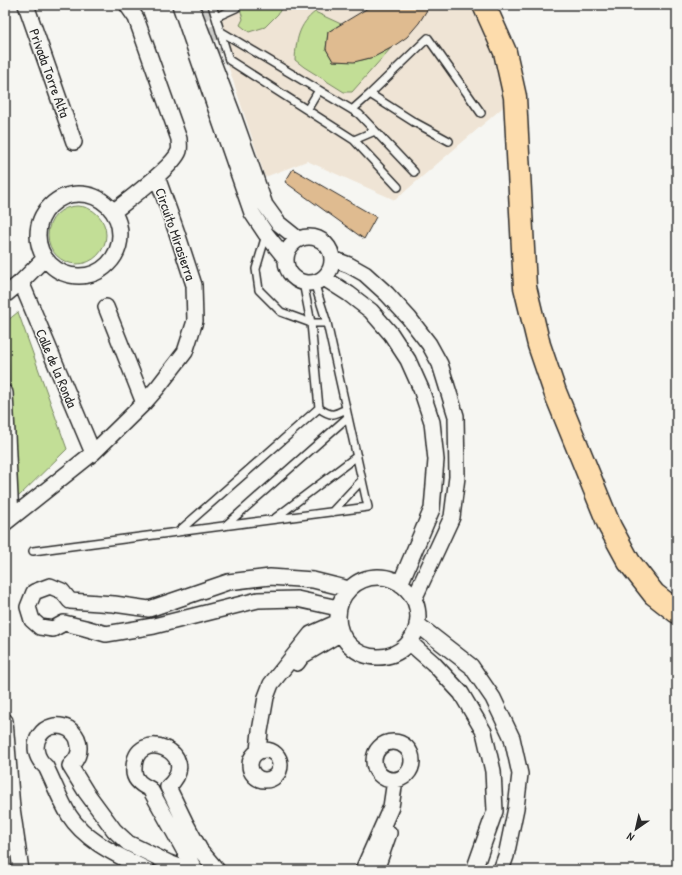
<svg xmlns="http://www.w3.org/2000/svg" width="682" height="875" viewBox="0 0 682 875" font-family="'Patrick Hand',sans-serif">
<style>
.built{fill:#efe4d5}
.green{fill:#c2de96;stroke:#768460}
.building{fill:#dfbb90;stroke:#2b2b2b}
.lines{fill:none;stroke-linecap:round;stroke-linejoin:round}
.street-tunnel{stroke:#cdcdca;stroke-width:15;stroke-dasharray:15 8;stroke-linecap:butt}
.lane-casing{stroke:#2b2b2b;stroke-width:10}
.street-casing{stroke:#2b2b2b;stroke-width:18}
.highway-casing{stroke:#2b2b2b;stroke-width:25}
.lane{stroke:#f6f6f2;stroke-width:7}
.street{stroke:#f6f6f2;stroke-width:15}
.highway{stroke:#fddcac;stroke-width:22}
.labels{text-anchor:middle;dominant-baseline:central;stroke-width:3;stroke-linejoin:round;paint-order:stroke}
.street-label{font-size:14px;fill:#2b2b2b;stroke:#f6f6f2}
</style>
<rect width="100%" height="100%" fill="#f6f6f2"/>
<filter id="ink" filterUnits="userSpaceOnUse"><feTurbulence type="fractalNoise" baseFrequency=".025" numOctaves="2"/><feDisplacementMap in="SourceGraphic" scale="8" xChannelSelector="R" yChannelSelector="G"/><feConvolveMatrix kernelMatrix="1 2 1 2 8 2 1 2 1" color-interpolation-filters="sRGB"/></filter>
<g filter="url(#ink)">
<path class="built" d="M 208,5 L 484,5 L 515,97 L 395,200 L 307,161 L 265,177 Z"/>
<path class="green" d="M 239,5 L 283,5 L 278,14 L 265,27 L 249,32 L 240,25 L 243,19 Z
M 315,12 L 341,24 L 328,32 L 326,49 L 333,61 C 359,62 368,61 391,48 L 352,92 L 344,92 L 304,67 L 295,60 C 296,40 299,24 315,12 Z
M48 235a29 29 0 1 1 58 0a29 29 0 1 1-58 0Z
M 18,312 L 67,449 L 14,501 L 7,321 Z"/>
<path class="building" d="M 373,5 L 430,5 L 419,23 L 407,37 L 391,48 L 374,57 L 354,62 L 333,61 L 326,49 L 328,32 Z
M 293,169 L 376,217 L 364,239 L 285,182 Z"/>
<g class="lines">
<path class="street-tunnel" d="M 202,5 L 218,54"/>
<g class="lane-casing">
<path id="lane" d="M 212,5 L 229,60 L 354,140 L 398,187
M 216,17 L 236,8 L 234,5
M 220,31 L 359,114 L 414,172
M 370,94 L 428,38 L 481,113
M 307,110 L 319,90
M 352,110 L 370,94 L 414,122 L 449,141
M 354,140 L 375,131
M 266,235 L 256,269 L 259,290 L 281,312 L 311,323 L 327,323
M 303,282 L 311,323 L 319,408 C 331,417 334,415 346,409
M 332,512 L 362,480
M 274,519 L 357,456
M 226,525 L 348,417
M 178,532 L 319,408
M 33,551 L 368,507 L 327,323 L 314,282"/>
</g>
<g class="street-casing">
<path id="street" d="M 26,5 L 74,142
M 180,5 L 252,213 L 266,234 L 286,259
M 191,5 L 233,115 L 265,205 L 278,223 L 298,239
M38 235a41 41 0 1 1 82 0a41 41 0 1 1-82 0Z
M 113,212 C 128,200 174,166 179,151 C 180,148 179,142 179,139 L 136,18 L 127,5
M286 260a23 23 0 1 1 46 0a23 23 0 1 1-46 0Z
M 333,259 L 349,265 L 365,274 L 387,294 L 409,318 L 429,344 L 440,364 L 456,416 L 457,477 L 452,517 L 414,599
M 324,278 L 349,294 L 371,311 L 391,334 L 408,360 L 421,389 L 432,422 L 436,460 L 432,509 L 400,584
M 21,282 L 93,453
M 5,295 L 21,282 L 45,258
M 106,307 L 144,403
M 5,393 L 11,518
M 5,523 L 93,453 L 144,403 L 158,387 L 185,352 L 195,321 L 194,285 L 177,233 L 157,177
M338 617a40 40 0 1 1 80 0a40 40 0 1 1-80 0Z
M 338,608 L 297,599 L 258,600 L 154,626 L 106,634 L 85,628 L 64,623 L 53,629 L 40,627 L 32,620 L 28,607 L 34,592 L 50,586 L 62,591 L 70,601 L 114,604 L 149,609 L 228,582 L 270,577 L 313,580 L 349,589
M 417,624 L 471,666 L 493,698 L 512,738 L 520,774 L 516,808 L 506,856 L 501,870
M 409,642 L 433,663 L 461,693 L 484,732 L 493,771 L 495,811 L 474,870
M 297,663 L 302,656 L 341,633
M 5,721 L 12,808 L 21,870
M374 761a19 19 0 1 1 38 0a19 19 0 1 1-38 0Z
M250 765a15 15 0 1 1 30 0a15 15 0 1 1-30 0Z
M 258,751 L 260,731 L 266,697 L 271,684 L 311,634 L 338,622
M 147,870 C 120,856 86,842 69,815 C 60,800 54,783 46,767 C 23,747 44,716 69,729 C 73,732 77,736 78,741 C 81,752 78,759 70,766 L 86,792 L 114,830 L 128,843 L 169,863 L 188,870
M 195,870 L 150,789 C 141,785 133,779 134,769 C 134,724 205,753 168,787 L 185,822 L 200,850 L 217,870
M 363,870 L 391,807 L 395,780
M 376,870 L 389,833"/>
</g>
<g class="highway-casing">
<path id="highway" d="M 484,5 L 505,52 L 515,97 L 525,287 L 539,345 L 555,392 L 610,527 L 629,562 L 654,594 L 677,612"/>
</g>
<use href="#lane" class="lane"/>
<use href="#street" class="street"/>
<use href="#highway" class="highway"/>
</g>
</g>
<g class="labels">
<g class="street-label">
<text transform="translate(50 73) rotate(70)">Privada Torre Alta</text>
<text transform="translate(176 234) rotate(71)">Circuito Mirasierra</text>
<text transform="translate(57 368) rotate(67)">Calle de la Ronda</text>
</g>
</g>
<rect width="682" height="875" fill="none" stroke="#f6f6f2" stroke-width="20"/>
<rect x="10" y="10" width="662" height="855" fill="none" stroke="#2b2b2b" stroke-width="1.5" filter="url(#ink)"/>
<g transform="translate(636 829) rotate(214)" stroke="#f6f6f2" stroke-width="3" paint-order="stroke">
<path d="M0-3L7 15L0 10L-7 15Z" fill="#2b2b2b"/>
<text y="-6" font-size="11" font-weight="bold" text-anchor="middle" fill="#2b2b2b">N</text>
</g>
</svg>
